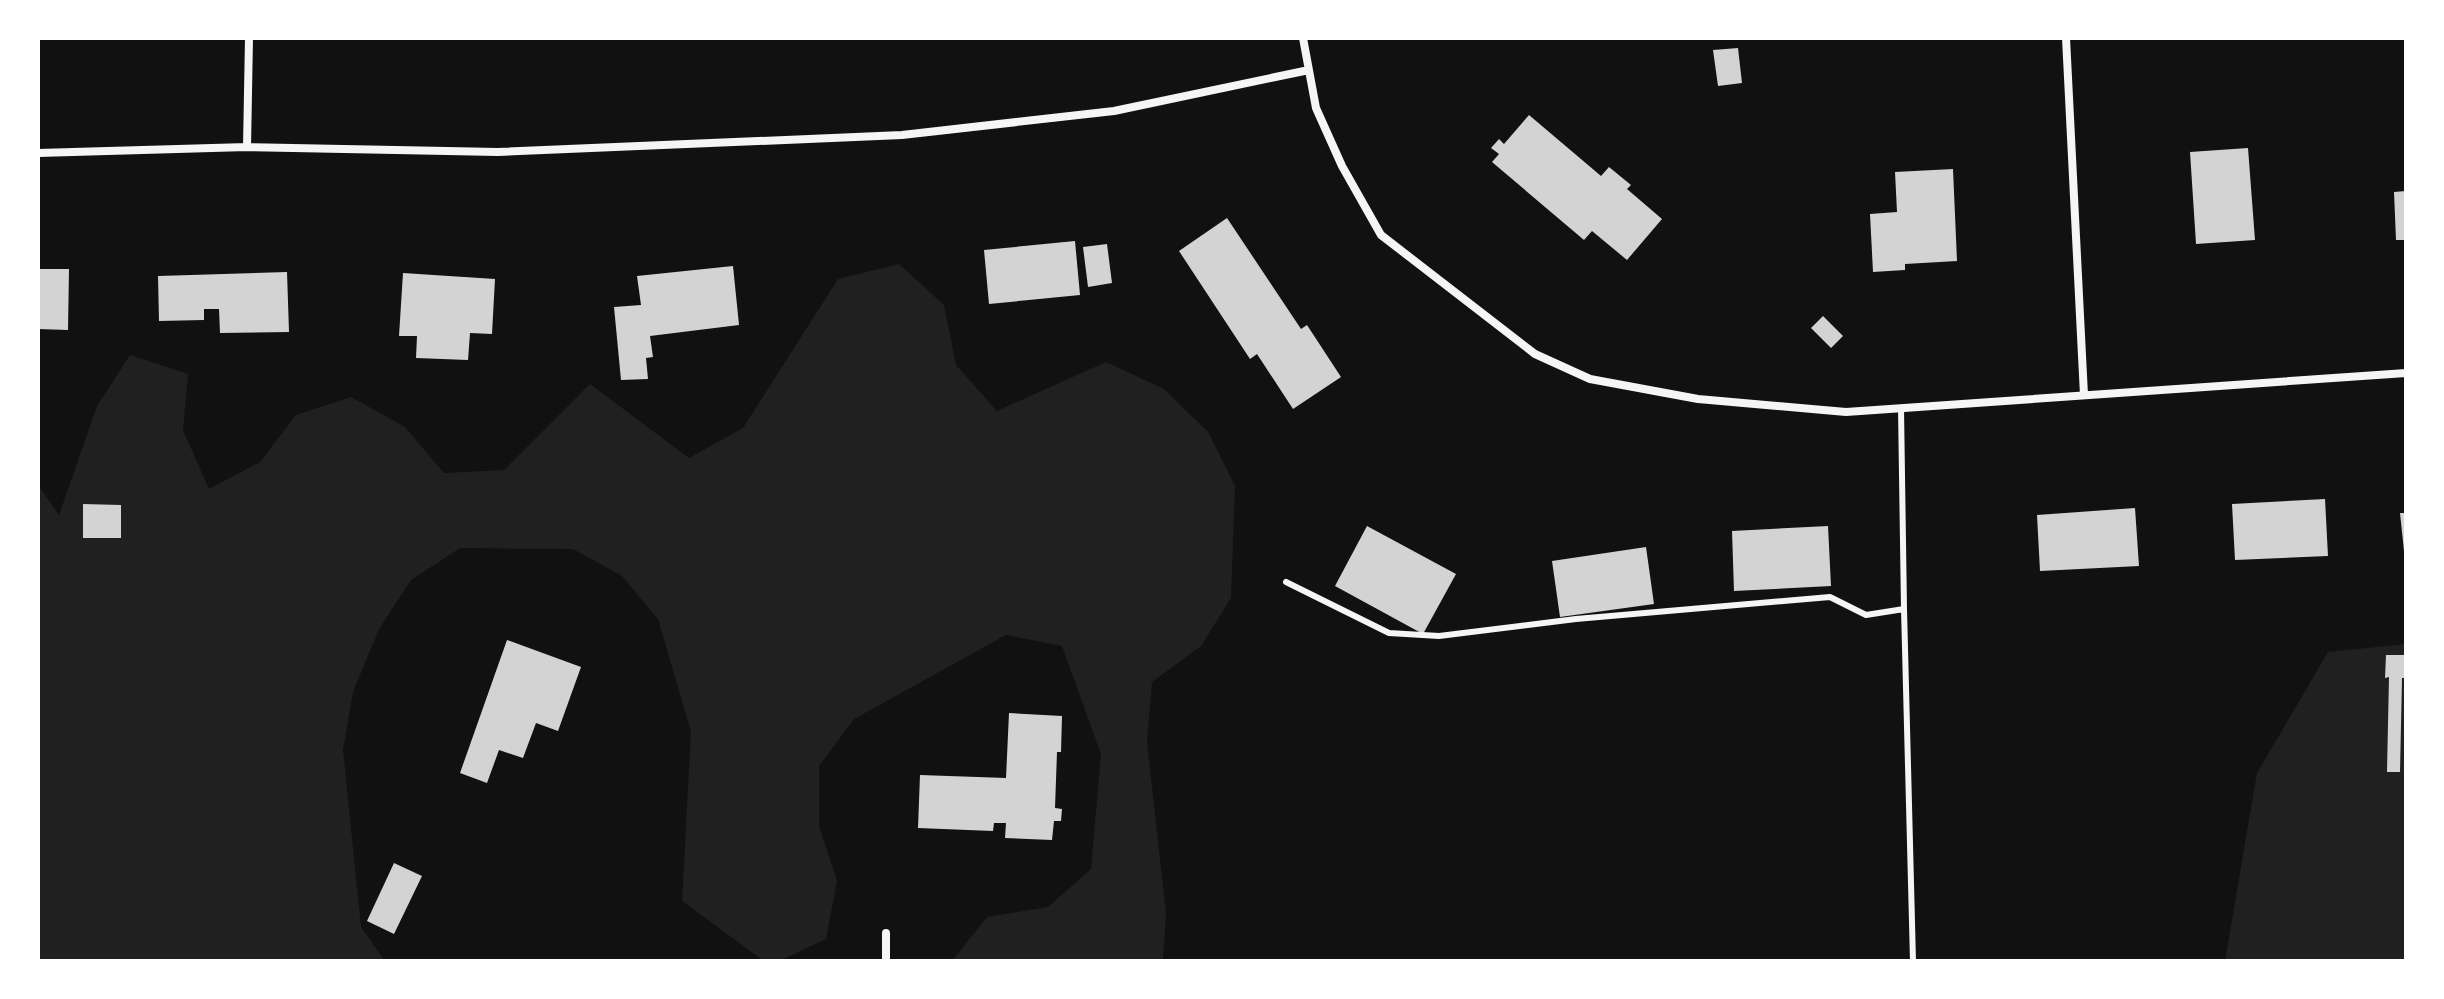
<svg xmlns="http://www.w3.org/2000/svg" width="2444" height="999" viewBox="0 0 2444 999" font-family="'Work Sans',sans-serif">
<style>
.green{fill:#202020}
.building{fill:#d3d3d3}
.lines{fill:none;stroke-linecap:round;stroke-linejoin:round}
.service{stroke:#f5f5f5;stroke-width:6}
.minor{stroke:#f5f5f5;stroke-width:8}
</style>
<rect width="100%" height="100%" fill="#111"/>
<path class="green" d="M 899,264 L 944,305 L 956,365 L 997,411 L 1106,362 L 1164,389 L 1208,432 L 1235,486 L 1231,598 L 1201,646 L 1152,682 L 1147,741 L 1166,912 L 1163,961 L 952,961 L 987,917 L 1048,907 L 1091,869 L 1101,754 L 1062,646 L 1006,635 L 854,719 L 819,766 L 819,826 L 837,881 L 826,939 L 779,961 L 764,961 L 682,901 L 691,732 L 658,619 L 622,576 L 573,549 L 460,548 L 411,580 L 379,629 L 353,692 L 343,750 L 361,927 L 385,961 L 38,961 L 38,485 L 59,515 L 97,406 L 130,355 L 188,374 L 183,430 L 209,489 L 260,462 L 296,415 L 351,397 L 405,427 L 444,473 L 504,470 L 590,384 L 689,458 L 743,428 L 838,279 Z
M 2406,644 L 2406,961 L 2225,961 L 2257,773 L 2328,652 Z"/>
<path class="building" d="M 1738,48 L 1742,83 L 1718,86 L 1713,50 Z
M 1529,115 L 1601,176 L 1609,167 L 1631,185 L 1627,189 L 1662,219 L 1627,260 L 1592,231 L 1584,240 L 1492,162 L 1499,154 L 1491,148 L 1499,139 L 1504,144 Z
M 2248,148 L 2255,240 L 2196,244 L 2190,152 Z
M 1953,169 L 1957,261 L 1905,264 L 1905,270 L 1873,272 L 1870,214 L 1897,212 L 1895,172 Z
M 2406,191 L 2406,240 L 2396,240 L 2394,192 Z
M 1227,218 L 1301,329 L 1307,325 L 1341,377 L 1293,409 L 1257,354 L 1250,359 L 1179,251 Z
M 1075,241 L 1080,295 L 989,304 L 984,250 Z
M 1107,244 L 1112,283 L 1088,287 L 1083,247 Z
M 733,266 L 739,325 L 650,336 L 653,357 L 646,358 L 648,379 L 621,380 L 614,307 L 641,305 L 637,276 Z
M 38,269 L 69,269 L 68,330 L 38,329 Z
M 287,272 L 289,332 L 220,333 L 219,309 L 204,309 L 204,320 L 159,321 L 158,276 Z
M 403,273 L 495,279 L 492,334 L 470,333 L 468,360 L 416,358 L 417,336 L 399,336 Z
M 1823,316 L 1843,336 L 1831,348 L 1811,328 Z
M 2325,499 L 2328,556 L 2235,560 L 2232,504 Z
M 83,504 L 121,505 L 121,538 L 83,538 Z
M 2135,508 L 2139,566 L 2040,571 L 2037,515 Z
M 2400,513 L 2406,513 L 2406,551 L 2404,551 Z
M 1367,526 L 1456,574 L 1423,634 L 1335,586 Z
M 1828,526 L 1831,586 L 1734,591 L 1732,531 Z
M 1646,547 L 1654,604 L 1560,617 L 1552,561 Z
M 507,640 L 581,667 L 558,731 L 536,723 L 523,758 L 499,750 L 487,783 L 460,773 Z
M 2386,655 L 2406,655 L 2406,678 L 2402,678 L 2400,772 L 2387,772 L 2389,677 L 2385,678 Z
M 1009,713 L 1062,716 L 1061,752 L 1057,752 L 1055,808 L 1062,809 L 1061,821 L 1054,821 L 1052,840 L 1005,838 L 1006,823 L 994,823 L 993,831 L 918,828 L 920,775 L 1006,778 Z
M 394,863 L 422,876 L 394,934 L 367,921 Z"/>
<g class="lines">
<path class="service" d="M 1901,408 L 1904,609 L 1913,961
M 1286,582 L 1389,633 L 1439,636 L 1576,619 L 1830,597 L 1866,615 L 1904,609"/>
<path class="minor" d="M 1303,38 L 1316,108 L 1342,166 L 1381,235 L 1535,354 L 1590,379 L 1698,399 L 1846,412 L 2406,373
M 2066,38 L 2084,395
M 247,147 L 249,38
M 38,153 L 247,147 L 498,152 L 902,135 L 1114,111 L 1309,70
M 886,961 L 886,933"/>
</g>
<rect width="2444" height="999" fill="none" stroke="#ffffff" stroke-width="80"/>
</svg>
